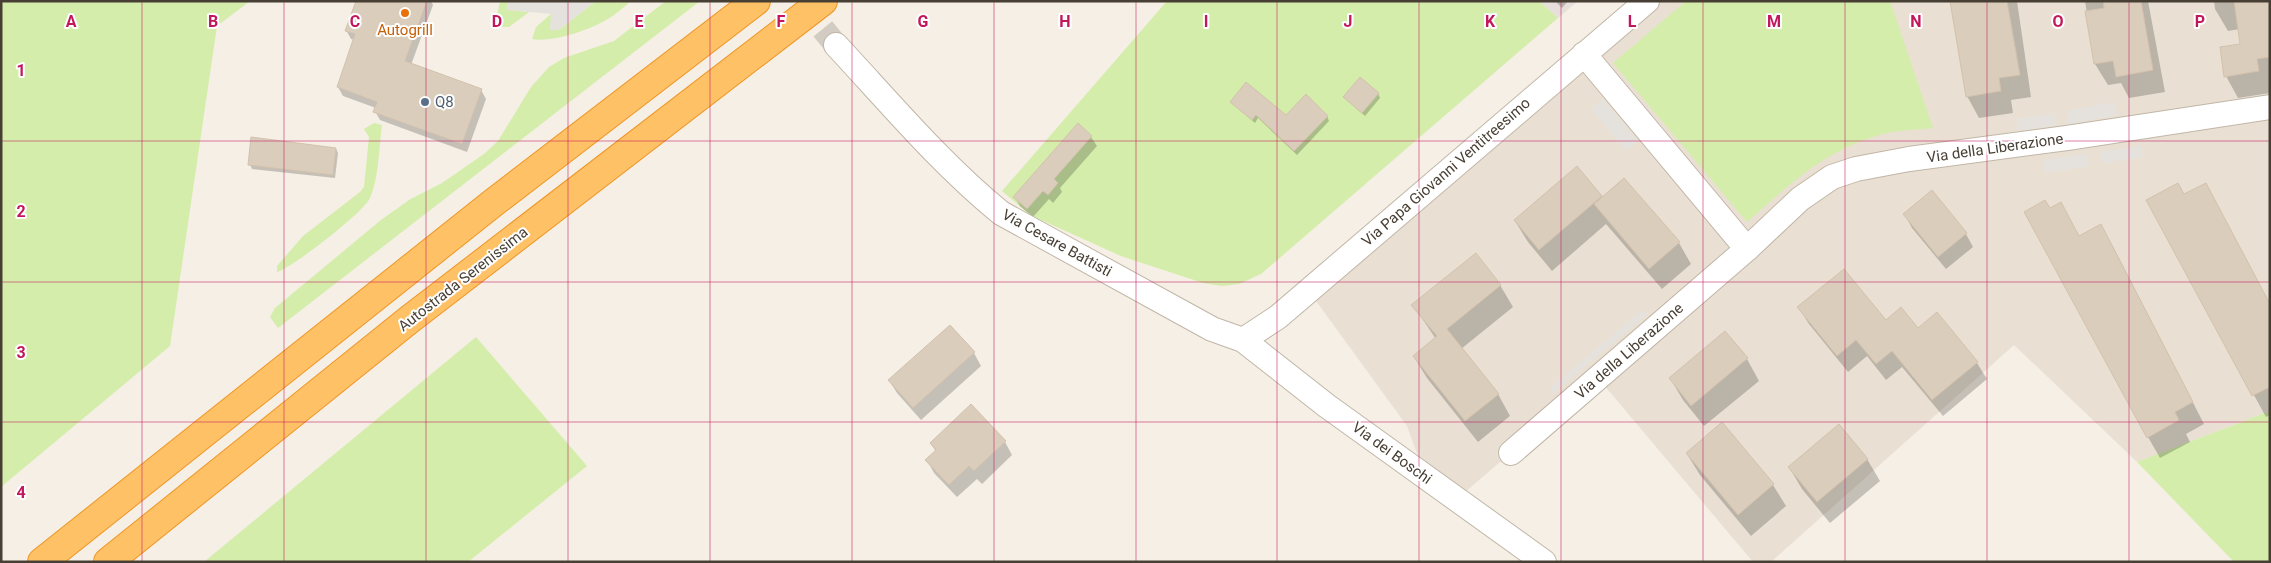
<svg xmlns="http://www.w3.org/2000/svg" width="2271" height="563" viewBox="0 0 2271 563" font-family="Roboto,sans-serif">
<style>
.residential{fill:#e9e0d3}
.industrial{fill:#e7e0da}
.green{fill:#d4edaa}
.parking{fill:#e5e2de}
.shadow{fill:#0003}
.building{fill:#dacdbc;stroke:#d3c1ac}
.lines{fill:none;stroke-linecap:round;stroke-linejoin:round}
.minor-tunnel{stroke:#d2ccc2;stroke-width:24;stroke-dasharray:24 12;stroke-linecap:butt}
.minor-casing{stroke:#c1b6a7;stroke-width:26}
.motorway-casing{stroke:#ee9626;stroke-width:30}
.minor{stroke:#fff;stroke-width:24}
.motorway{stroke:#ffc166;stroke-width:28}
.grid{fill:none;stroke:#c2185b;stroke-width:1;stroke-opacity:0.55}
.food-dot{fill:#e8710a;stroke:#fff;stroke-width:2}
.service-dot{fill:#5c6f8a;stroke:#fff;stroke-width:2}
.labels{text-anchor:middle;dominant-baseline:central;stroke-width:4;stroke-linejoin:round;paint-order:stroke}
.food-label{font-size:15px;fill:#c56008;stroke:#fff}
.service-label{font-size:15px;fill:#4e5e75;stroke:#fff;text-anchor:start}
.street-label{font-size:15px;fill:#483f34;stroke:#fff}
.grid-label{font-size:16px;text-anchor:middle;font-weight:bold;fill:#c2185b;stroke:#fff;stroke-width:4;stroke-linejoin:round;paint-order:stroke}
</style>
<rect width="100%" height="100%" fill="#f5efe5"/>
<path class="residential" d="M 1647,1 L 2270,1 L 2270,411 L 2137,462 L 2014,345 L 1771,562 L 1753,562 L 1598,378 L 1464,493 L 1423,463 L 1416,451 L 1407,426 L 1308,290 Z"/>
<path class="industrial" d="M 1539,1 L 1578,1 L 1558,18 Z"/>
<path class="green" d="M 1,1 L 250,1 L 217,26 L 170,346 L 1,487 Z
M 500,1 L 507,1 L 507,10 L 529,12 L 509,27 L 502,27 L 497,16 Z
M 596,1 L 631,1 C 623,8 615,15 606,20 C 590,30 550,43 532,39 L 536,27 L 551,14 L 559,30 Z
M 666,1 L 700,1 L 278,328 L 270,317 L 275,308 L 381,220 L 409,200 L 442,183 L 484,154 L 498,141 L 531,87 L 549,67 L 564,58 L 614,41 Z
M 1167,1 L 1539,1 L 1558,18 L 1261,274 L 1239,284 L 1222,286 L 1203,283 L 1121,256 L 1030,215 L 1002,191 Z
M 1686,1 L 1890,1 L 1933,128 C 1915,130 1894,130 1876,136 C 1821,153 1789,185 1747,222 L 1613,63 Z
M 374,123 L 382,125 C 379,146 379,178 370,198 C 364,212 292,268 277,272 L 277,266 L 303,236 L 360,192 L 364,187 L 369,137 L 364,129 Z
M 476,337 L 587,466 L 468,562 L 204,562 Z
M 2270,411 L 2270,562 L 2234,562 L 2137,462 Z"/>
<path class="parking" d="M 507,1 L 596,1 L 559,30 L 550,30 L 551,14 L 507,10 Z
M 1603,99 L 1638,141 L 1626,151 L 1591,109 Z
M 2115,102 L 2117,115 L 2068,124 L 2066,111 Z
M 2055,113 L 2057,125 L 2018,131 L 2016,119 Z
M 2141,146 L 2143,157 L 2102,163 L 2100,152 Z
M 2087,154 L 2089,166 L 2045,173 L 2043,160 Z
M 1641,311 L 1648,314 L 1552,394 L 1551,387 Z"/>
<path class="shadow" d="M 357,1 L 431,1 L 433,5 L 411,65 L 481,90 L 486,99 L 467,152 L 380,120 L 375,111 L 376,108 L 343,96 L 338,87 L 355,40 L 351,39 L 346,30 Z
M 1555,1 L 1568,1 L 1562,8 Z
M 1952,1 L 2017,1 L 2031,97 L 2011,100 L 2013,113 L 1979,118 L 1967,96 Z
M 2085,1 L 2148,1 L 2165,92 L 2129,98 L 2121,83 L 2108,85 L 2095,64 Z
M 2214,1 L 2270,1 L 2270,93 L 2238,98 L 2226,76 L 2242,45 L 2240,29 L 2228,31 L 2215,9 Z
M 1378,93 L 1380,98 L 1365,116 L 1344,97 Z
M 1231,102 L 1286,117 L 1327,116 L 1329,121 L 1297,155 L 1258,118 L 1255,123 Z
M 1078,125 L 1091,137 L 1097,146 L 1060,188 L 1062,192 L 1053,203 L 1049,199 L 1033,217 L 1020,206 L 1015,197 Z
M 336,149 L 338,153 L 335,178 L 252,169 L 250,164 Z
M 2206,184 L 2270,305 L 2270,415 L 2266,417 L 2147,201 L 2184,196 Z
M 1932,192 L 1966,234 L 1973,247 L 1946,269 L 1912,228 L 1905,215 Z
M 1601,196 L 1679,243 L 1691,264 L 1662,289 L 1606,224 L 1552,271 L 1528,242 L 1515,221 Z
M 2049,210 L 2079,237 L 2113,247 L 2204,424 L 2186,434 L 2190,442 L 2160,458 L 2148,437 Z
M 1500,285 L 1513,307 L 1461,349 L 1498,394 L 1510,416 L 1478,442 L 1427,378 L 1414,357 L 1436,339 L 1413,305 Z
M 1799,308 L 1886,322 L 1918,330 L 1937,314 L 1977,363 L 1987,379 L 1943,416 L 1902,367 L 1886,380 L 1867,356 L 1848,372 L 1809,324 Z
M 1725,333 L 1747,359 L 1759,381 L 1704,426 L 1683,400 L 1670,378 Z
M 974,353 L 981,366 L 921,420 L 897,393 L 889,380 Z
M 971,406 L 1005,442 L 1012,455 L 982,484 L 977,479 L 957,497 L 934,473 L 927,460 L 936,452 L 931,443 Z
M 1722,424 L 1773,485 L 1786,506 L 1751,536 L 1700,475 L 1687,454 Z
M 1867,459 L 1880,481 L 1830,523 L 1802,489 L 1789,467 Z"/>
<path class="building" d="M 356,1 L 427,1 L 405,61 L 482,89 L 462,144 L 373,112 L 377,102 L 337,87 L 355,34 L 345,31 Z
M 1950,1 L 2007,1 L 2020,75 L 1999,78 L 2001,91 L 1966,97 Z
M 2103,1 L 2141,1 L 2153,70 L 2116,77 L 2113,61 L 2094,64 L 2085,11 L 2104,8 Z
M 2234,1 L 2270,1 L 2270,57 L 2257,59 L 2259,71 L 2224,77 L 2220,47 L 2240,44 Z
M 1360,77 L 1379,93 L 1362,113 L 1343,97 Z
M 1246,82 L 1286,115 L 1306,94 L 1328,116 L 1294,151 L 1256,115 L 1252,120 L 1230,102 Z
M 1078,123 L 1092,136 L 1054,179 L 1058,183 L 1048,195 L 1043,191 L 1027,209 L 1013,197 Z
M 251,137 L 336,148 L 333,175 L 248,165 Z
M 1577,166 L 1602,196 L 1539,250 L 1514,220 Z
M 1624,178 L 1680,242 L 1649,269 L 1594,204 Z
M 2178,183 L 2184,194 L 2206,183 L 2270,304 L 2270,387 L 2252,396 L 2146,200 Z
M 1932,190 L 1967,233 L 1938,257 L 1903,214 Z
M 2045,200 L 2050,208 L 2061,202 L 2079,236 L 2101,224 L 2193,402 L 2175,412 L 2179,420 L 2147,438 L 2024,212 Z
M 1476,253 L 1501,285 L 1447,329 L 1499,394 L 1465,421 L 1413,356 L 1437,336 L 1411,305 Z
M 1844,269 L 1886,320 L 1901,307 L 1918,328 L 1937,312 L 1978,362 L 1932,400 L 1892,351 L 1876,364 L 1856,340 L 1837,356 L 1797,307 Z
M 950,325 L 975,352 L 913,408 L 888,380 Z
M 1725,331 L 1748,358 L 1691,406 L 1669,378 Z
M 971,404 L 1006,441 L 974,471 L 969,466 L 949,485 L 925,460 L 936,450 L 930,443 Z
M 1722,422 L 1774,484 L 1738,515 L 1686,453 Z
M 1839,424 L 1868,459 L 1817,502 L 1788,467 Z"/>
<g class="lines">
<path class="minor-tunnel" d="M 800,1 L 836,45"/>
<g class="minor-casing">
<path id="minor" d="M 836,45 C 889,102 940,163 1001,213 L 1212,329 L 1243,340 L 1327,406 L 1544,562
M 1584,54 L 1747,249
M 1243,340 L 1278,317 L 1647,1
M 1511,453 L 1747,249 L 1800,199 L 1832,177 L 1856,169 L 1909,159 L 2067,138 L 2270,107"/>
</g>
<g class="motorway-casing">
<path id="motorway" d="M 42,562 L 493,203 L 756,1
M 108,562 L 410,319 L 823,1"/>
</g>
<use href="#minor" class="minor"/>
<use href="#motorway" class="motorway"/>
</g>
<path class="grid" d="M 142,1 L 142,562M 284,1 L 284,562M 426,1 L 426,562M 568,1 L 568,562M 710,1 L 710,562M 852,1 L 852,562M 994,1 L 994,562M 1136,1 L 1136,562M 1277,1 L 1277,562M 1419,1 L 1419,562M 1561,1 L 1561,562M 1703,1 L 1703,562M 1845,1 L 1845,562M 1987,1 L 1987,562M 2129,1 L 2129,562M 1,141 L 2270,141M 1,282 L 2270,282M 1,422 L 2270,422"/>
<circle class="food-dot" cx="405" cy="13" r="5"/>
<circle class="service-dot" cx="425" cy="102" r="5"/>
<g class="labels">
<g class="food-label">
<text x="405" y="30">Autogrill</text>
</g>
<g class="service-label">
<text x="435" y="102">Q8</text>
</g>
<g class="street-label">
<text transform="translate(1995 148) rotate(-8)">Via della Liberazione</text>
<text transform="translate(1446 172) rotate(-41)">Via Papa Giovanni Ventitreesimo</text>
<text transform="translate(1057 243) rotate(29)">Via Cesare Battisti</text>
<text transform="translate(463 279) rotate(-38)">Autostrada Serenissima</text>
<text transform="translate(1629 351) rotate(-41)">Via della Liberazione</text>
<text transform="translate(1392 453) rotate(36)">Via dei Boschi</text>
</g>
</g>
<g class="grid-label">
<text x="71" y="27">A</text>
<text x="213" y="27">B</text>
<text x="355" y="27">C</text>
<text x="497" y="27">D</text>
<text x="639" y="27">E</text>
<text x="781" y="27">F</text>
<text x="923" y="27">G</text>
<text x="1065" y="27">H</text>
<text x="1206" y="27">I</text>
<text x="1348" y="27">J</text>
<text x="1490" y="27">K</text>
<text x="1632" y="27">L</text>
<text x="1774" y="27">M</text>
<text x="1916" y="27">N</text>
<text x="2058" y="27">O</text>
<text x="2200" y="27">P</text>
<text x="21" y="76">1</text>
<text x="21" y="217">2</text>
<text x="21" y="358">3</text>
<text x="21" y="498">4</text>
</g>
<rect width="2271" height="563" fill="none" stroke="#483f34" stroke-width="5"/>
</svg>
